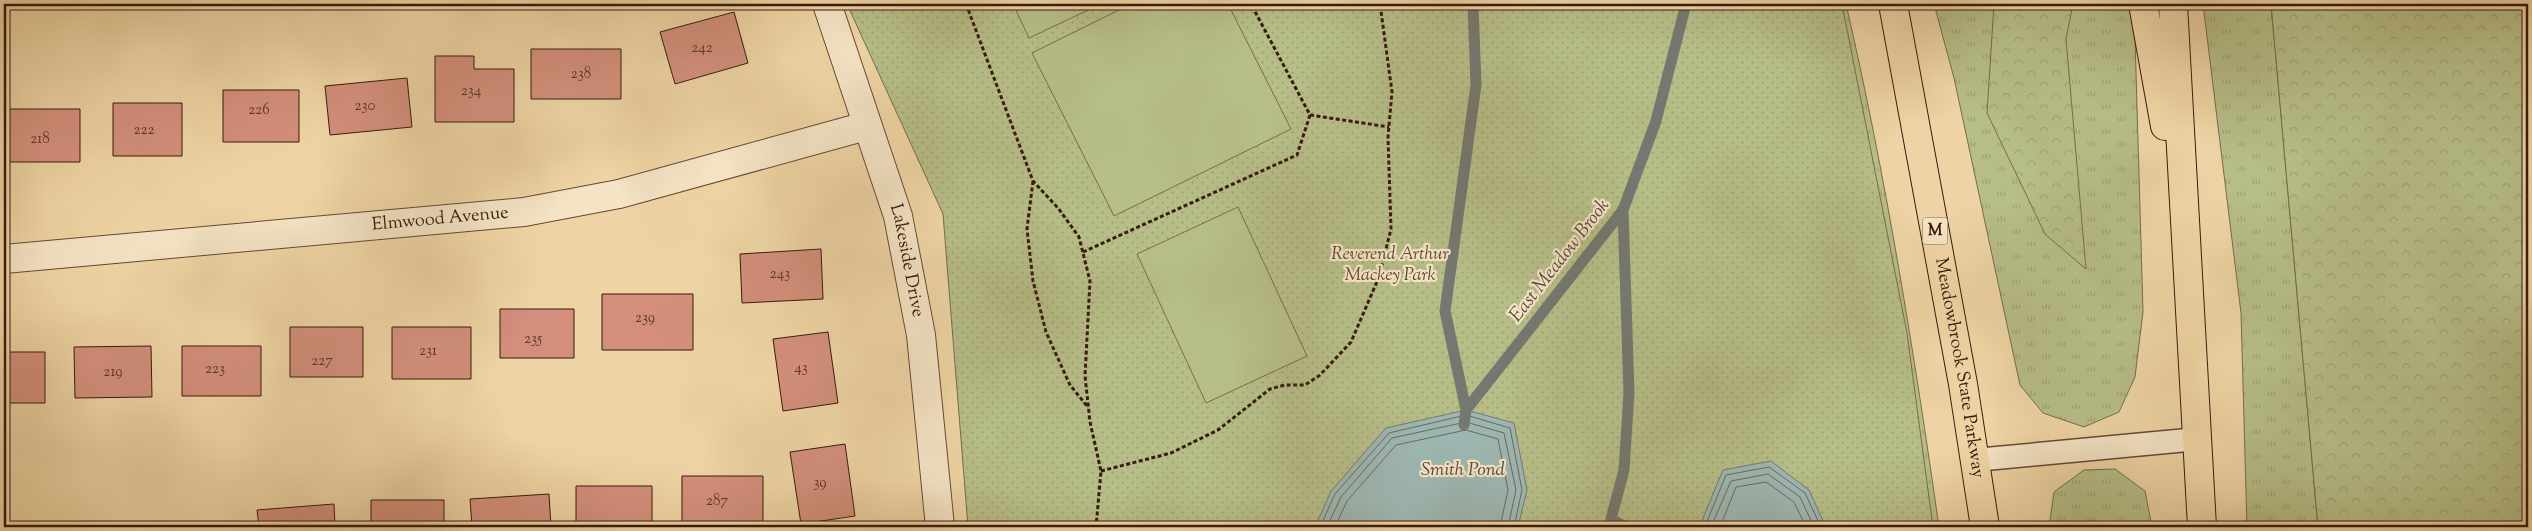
<svg xmlns="http://www.w3.org/2000/svg" width="2532" height="531" viewBox="0 0 2532 531" font-family="'Sorts Mill Goudy',serif">
<style>
.grass{fill:url(#grass-tufts);stroke:#786c4a}
.forest{fill:url(#forest-crowns);stroke:#786c4a}
.park{fill:url(#park-dots);stroke:#786c4a}
.pitch{fill:#b6bd87;stroke:#786c4a}
.water{fill:#9db6b1;stroke:#757870}
.lines{fill:none;stroke-linecap:round;stroke-linejoin:round}
.shore{stroke:#6b6860;stroke-width:1}
.stream{stroke:#757870;stroke-width:11}
.building{fill:#d38f7c;stroke:#391a0e}
.lane-casing{stroke:#664834;stroke-width:25}
.street-casing{stroke:#664834;stroke-width:30}
.highway-casing{stroke:#391a0e;stroke-width:30}
.path{stroke:#391a0e;stroke-width:3;stroke-dasharray:4 2.5;stroke-linecap:butt}
.lane{stroke:#f4e3c4;stroke-width:22}
.street{stroke:#f4e3c4;stroke-width:28}
.highway{stroke:#eed4a4;stroke-width:28}
.labels{text-anchor:middle;dominant-baseline:central;stroke-width:4.5;stroke-linejoin:round;paint-order:stroke}
.number-label{font-size:15px;fill:#60372a}
.shield{fill:#f4e3c4;stroke:#715645;stroke-width:1}
.shield-label{font-size:16px;font-weight:bold;fill:#391a0e}
.street-label{font-size:18px;fill:#391a0e;stroke:#f4e3c4}
.park-label{font-size:18px;font-style:italic;fill:#5e4b32;stroke:#f4e3c4}
.water-label{font-size:19px;font-style:italic;fill:#57493f;stroke:#f4e3c4}
</style>
<defs>
<pattern id="grass-tufts" width="24" height="20" patternUnits="userSpaceOnUse" patternTransform="scale(1.25)"><rect width="24" height="20" fill="#b6bd87"/><path d="M3 7l-1-3M5 7V3M7 7l1-3M15 17l-1-3M17 17v-4M19 17l1-3" fill="none" stroke="#9da273"/></pattern>
<pattern id="forest-crowns" width="20" height="18" patternUnits="userSpaceOnUse" patternTransform="scale(1.25)"><rect width="20" height="18" fill="#b6bd87"/><path d="M2 6a3 3 0 1 1 6 0M12 15a3 3 0 1 1 6 0" fill="none" stroke="#9da273"/></pattern>
<pattern id="park-dots" width="8" height="8" patternUnits="userSpaceOnUse" patternTransform="scale(1.25)"><rect width="8" height="8" fill="#b6bd87"/><path d="M2 2h.1M6 6h.1" fill="none" stroke="#9da273" stroke-width="1.8" stroke-linecap="round"/></pattern>
</defs>
<rect width="100%" height="100%" fill="#eed4a4"/>
<filter id="stains"><feTurbulence type="fractalNoise" baseFrequency=".004" numOctaves="4"/><feColorMatrix values="0 0 0 0 .2 0 0 0 0 .09 0 0 0 0 .02 0 0 0 .5 -.17"/></filter>
<radialGradient id="worn" r=".72"><stop offset=".6" stop-color="#630" stop-opacity="0"/><stop offset="1" stop-color="#630" stop-opacity=".3"/></radialGradient>
<path class="grass" d="M 1828,4 L 1846,4 C 1886,177 1914,352 1939,527 L 1915,527 Z
M 1934,4 L 2134,4 L 2143,312 L 2135,377 L 2119,412 L 2084,427 L 2043,413 L 2020,385 L 1954,78 Z
M 2203,4 L 2271,4 L 2318,527 L 2247,527 L 2241,313 Z
M 2115,469 L 2145,491 L 2152,527 L 2049,527 L 2054,492 L 2084,470 Z"/>
<path class="forest" d="M 1994,4 L 2073,4 L 2066,39 L 2086,269 L 2045,234 L 1987,113 Z
M 2271,4 L 2528,4 L 2528,527 L 2318,527 Z"/>
<path class="park" d="M 847,4 L 1842,4 L 1907,333 L 1933,527 L 968,527 L 943,214 Z"/>
<path class="pitch" d="M 1013,4 L 1101,4 L 1029,38 Z
M 1131,4 L 1228,4 L 1291,129 L 1114,216 L 1032,53 Z
M 1238,207 L 1307,356 L 1206,403 L 1137,254 Z"/>
<path class="water" d="M 1466,410 L 1514,423 L 1527,490 L 1518,527 L 1315,527 L 1331,491 L 1386,428 Z
M 1771,461 L 1809,490 L 1826,527 L 1702,527 L 1703,518 L 1723,470 Z"/>
<g class="lines">
<path class="shore" d="M 1320,527 L 1335,494 L 1389,433 L 1466,415 L 1510,428 L 1522,490 L 1514,527
M 1327,527 L 1341,497 L 1392,438 L 1466,422 L 1504,433 L 1516,490 L 1508,527
M 1335,527 L 1347,501 L 1396,445 L 1466,430 L 1498,439 L 1508,490 L 1500,527
M 1707,527 L 1708,519 L 1726,475 L 1769,467 L 1805,493 L 1821,527
M 1713,527 L 1714,520 L 1731,481 L 1768,474 L 1800,497 L 1814,527
M 1720,527 L 1736,487 L 1766,482 L 1794,502 L 1806,527"/>
<path class="stream" d="M 1623,210 L 1629,393 L 1624,470 L 1611,519 L 1626,527
M 1466,410 L 1445,311 L 1476,85 L 1473,4
M 1464,425 L 1466,410 L 1623,210 L 1656,121 L 1686,4"/>
</g>
<path class="building" d="M 734,12 L 748,63 L 675,84 L 660,32 Z
M 531,49 L 621,49 L 621,99 L 531,99 Z
M 435,56 L 474,56 L 474,69 L 514,69 L 514,122 L 435,122 Z
M 407,78 L 412,127 L 330,135 L 325,86 Z
M 223,90 L 299,90 L 299,142 L 223,142 Z
M 113,103 L 182,103 L 182,156 L 113,156 Z
M 7,109 L 80,109 L 80,162 L 7,162 Z
M 821,249 L 823,299 L 742,303 L 740,254 Z
M 602,294 L 693,294 L 693,350 L 602,350 Z
M 500,309 L 574,309 L 574,358 L 500,358 Z
M 290,327 L 363,327 L 363,377 L 290,377 Z
M 392,327 L 471,327 L 471,379 L 392,379 Z
M 828,332 L 838,403 L 783,411 L 773,339 Z
M 151,346 L 152,397 L 75,398 L 74,347 Z
M 182,346 L 261,346 L 261,396 L 182,396 Z
M 4,352 L 45,352 L 45,403 L 4,403 Z
M 845,444 L 855,516 L 801,524 L 790,452 Z
M 682,476 L 763,476 L 763,527 L 682,527 Z
M 576,486 L 652,486 L 652,527 L 576,527 Z
M 549,494 L 551,527 L 472,527 L 470,499 Z
M 371,500 L 444,500 L 444,527 L 371,527 Z
M 334,504 L 335,527 L 259,527 L 257,510 Z
M 155,526 L 228,526 L 228,527 L 155,527 Z"/>
<g class="lines">
<g class="lane-casing">
<path id="lane" d="M 1975,460 L 2198,439"/>
</g>
<g class="street-casing">
<g id="street">
<path id="s1" d="M 827,4 L 898,216 L 921,335 L 940,527"/>
<path id="s2" d="M 4,259 L 524,212 L 619,194 L 866,126"/>
</g>
</g>
<g class="highway-casing">
<g id="highway">
<path id="s3" d="M 1893,4 L 1963,384 L 1985,527"/>
<path d="M 2143,4 L 2165,126"/>
<path d="M 2173,4 L 2202,527"/>
</g>
</g>
<path class="path" d="M 966,4 L 1033,181 L 1058,208 L 1079,237 L 1090,281 L 1085,376 L 1090,422 L 1101,471 L 1096,527
M 1310,115 L 1389,127
M 1033,181 L 1027,229 L 1033,281 L 1046,332 L 1070,385 L 1087,406
M 1083,252 L 1297,155 L 1310,115 L 1251,4
M 1101,471 L 1171,453 L 1218,430 L 1270,389 L 1285,385 L 1305,385 L 1320,375 L 1351,342 L 1379,277 L 1391,229 L 1388,137 L 1392,92 L 1380,4"/>
<use href="#lane" class="lane"/>
<use href="#street" class="street"/>
<use href="#highway" class="highway"/>
</g>
<g class="labels">
<g class="number-label">
<text x="702" y="48">242</text>
<text x="581" y="74">238</text>
<text x="471" y="91">234</text>
<text x="365" y="106">230</text>
<text x="259" y="110">226</text>
<text x="144" y="130">222</text>
<text x="40" y="139">218</text>
<text x="780" y="274">243</text>
<text x="645" y="318">239</text>
<text x="533" y="339">235</text>
<text x="428" y="351">231</text>
<text x="322" y="361">227</text>
<text x="801" y="368">43</text>
<text x="215" y="369">223</text>
<text x="113" y="372">219</text>
<text x="820" y="483">39</text>
<text x="717" y="501">287</text>
</g>
<rect class="shield" x="1922.5" y="217.5" width="25" height="27" rx="4"/>
<g class="shield-label">
<text x="1935" y="231">M</text>
</g>
<g class="street-label">
<text stroke="none"><textPath href="#s2" startOffset="438">Elmwood Avenue</textPath></text>
<text stroke="none"><textPath href="#s1" startOffset="269">Lakeside Drive</textPath></text>
<text stroke="none"><textPath href="#s3" startOffset="370">Meadowbrook State Parkway</textPath></text>
</g>
<g class="park-label">
<text x="1390" y="255">Reverend Arthur<tspan x="1390" dy="21">Mackey Park</tspan></text>
</g>
<g class="water-label">
<text transform="translate(1560 261) rotate(-52)">East Meadow Brook</text>
<text x="1463" y="470">Smith Pond</text>
</g>
</g>
<rect width="2532" height="531" fill="none" stroke="#eed4a4" stroke-width="20"/>
<rect x="5" y="5" width="2522" height="521" fill="none" stroke="#391a0e" stroke-width="2.5"/>
<rect x="10" y="10" width="2512" height="511" fill="none" stroke="#391a0e"/>
<rect width="100%" height="100%" filter="url(#stains)"/>
<rect width="100%" height="100%" fill="url(#worn)"/>
</svg>
